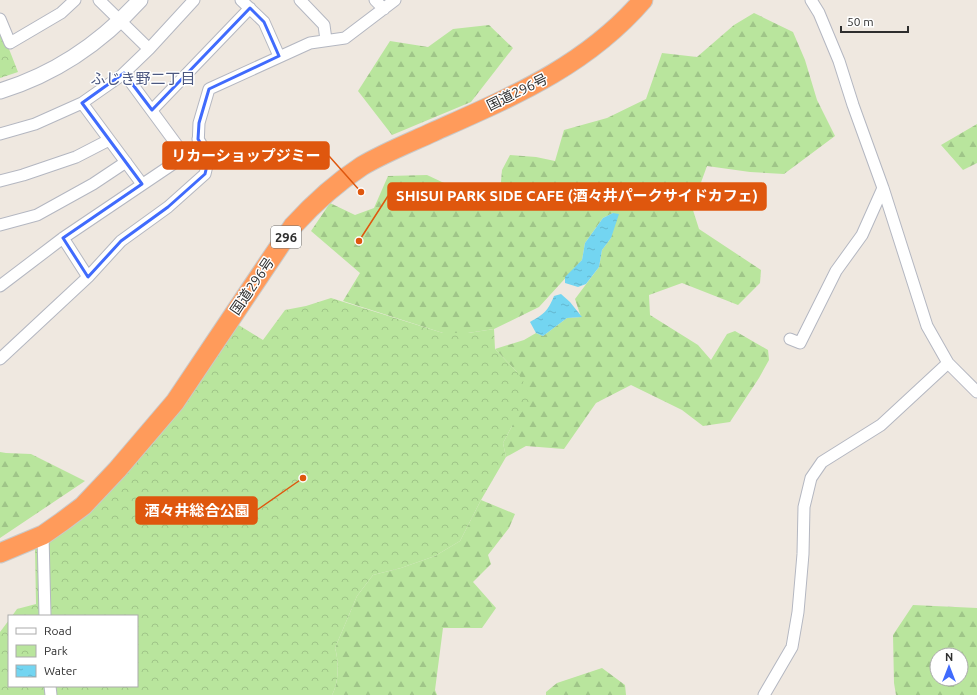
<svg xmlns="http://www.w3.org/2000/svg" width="977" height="695" viewBox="0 0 977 695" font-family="Ubuntu,'Noto Sans JP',sans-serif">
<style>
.forest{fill:url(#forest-firs);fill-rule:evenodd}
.park{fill:url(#park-crowns)}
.water{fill:url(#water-ripples)}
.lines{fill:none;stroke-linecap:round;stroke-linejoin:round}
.street-casing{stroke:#b4b7c1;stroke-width:13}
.secondary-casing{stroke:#b4b7c1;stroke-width:17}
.highway-casing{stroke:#c9c9c9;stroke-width:21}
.street{stroke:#fff;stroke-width:11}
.secondary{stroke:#fff;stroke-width:15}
.highway{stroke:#ff9b5b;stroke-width:19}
.marked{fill:none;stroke:#406bfd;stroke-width:3;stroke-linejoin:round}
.labels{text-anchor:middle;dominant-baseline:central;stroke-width:3;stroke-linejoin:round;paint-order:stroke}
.shield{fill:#fff;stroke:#6d6d6d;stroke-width:1}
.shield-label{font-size:13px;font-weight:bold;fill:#2e2e2e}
.street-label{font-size:14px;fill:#2e2e2e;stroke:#fff}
.neighbourhood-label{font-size:15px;fill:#4c5880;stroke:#fff}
.leader{fill:none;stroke:#df570e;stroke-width:1.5}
.callout-dot{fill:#df570e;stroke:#fff;stroke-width:1.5}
.callout{fill:#df570e;stroke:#df570e;stroke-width:1.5}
.callout-label{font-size:15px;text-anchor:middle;font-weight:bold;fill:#fff}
</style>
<defs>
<pattern id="forest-firs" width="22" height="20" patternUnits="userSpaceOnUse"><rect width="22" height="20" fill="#b9e59d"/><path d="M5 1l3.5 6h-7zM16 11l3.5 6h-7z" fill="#9fc588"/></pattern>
<pattern id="park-crowns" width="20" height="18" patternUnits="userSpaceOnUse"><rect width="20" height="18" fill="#b9e59d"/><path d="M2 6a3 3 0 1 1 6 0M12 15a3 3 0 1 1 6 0" fill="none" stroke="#9fc588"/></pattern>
<pattern id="water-ripples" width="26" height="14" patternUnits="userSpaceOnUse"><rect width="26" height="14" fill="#73d5f1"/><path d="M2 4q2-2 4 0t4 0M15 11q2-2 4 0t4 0" fill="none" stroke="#64b7cf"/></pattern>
</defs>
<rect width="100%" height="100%" fill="#efe8e0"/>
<path class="forest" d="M 754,13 L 793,32 L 805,60 L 817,100 L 835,136 L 784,174 L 750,172 L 707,166 L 692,207 L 699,229 L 761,270 L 760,283 L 738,305 L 682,283 L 649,295 L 650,315 L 698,345 L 711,360 L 727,334 L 735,331 L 768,350 L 769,360 L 759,378 L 730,422 L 703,426 L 682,410 L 631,385 L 596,403 L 564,449 L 526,446 L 506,457 L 503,443 L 512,426 L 517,372 L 495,349 L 524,340 L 536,333 L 543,336 L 567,318 L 581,317 L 575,299 L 599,267 L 602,250 L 611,238 L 613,213 L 603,218 L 585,243 L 582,260 L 539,307 L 494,329 L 468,333 L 443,333 L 343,301 L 360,273 L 311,231 L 330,203 L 355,215 L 374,208 L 388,176 L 427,175 L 457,189 L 467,206 L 500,193 L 502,170 L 510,155 L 536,157 L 555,161 L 564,130 L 607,118 L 646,99 L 662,53 L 697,57 L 734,25 Z
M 489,25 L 513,48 L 471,102 L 392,135 L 358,91 L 390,41 L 428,47 L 453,29 Z
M 977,124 L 977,163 L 963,170 L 941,145 Z
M 0,452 L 6,453 L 31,454 L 85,481 L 0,538 Z
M 481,500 L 515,514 L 509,528 L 488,555 L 491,564 L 473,582 L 496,608 L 482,628 L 443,628 L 435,690 L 437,695 L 332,695 C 339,683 339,661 335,648 L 357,596 L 373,575 L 401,568 L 435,556 L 460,541 Z
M 913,605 L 977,608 L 977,695 L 896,695 L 894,683 L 893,635 ZM 937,655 L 961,655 L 961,679 L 937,679 Z
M 602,668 L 625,685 L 626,695 L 546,695 L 546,692 L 557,683 Z"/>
<path class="park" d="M 0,26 L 18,72 L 0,78 Z
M 331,298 L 443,333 L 468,333 L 494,329 L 495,349 L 517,372 L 533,396 L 512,426 L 503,443 L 506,457 L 481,500 L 460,541 L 435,556 L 401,568 L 373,575 L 357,596 L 335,648 C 339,661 339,683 332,695 L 0,695 L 0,632 L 9,620 L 9,686 L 137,686 L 137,616 L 12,616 L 17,609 L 36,604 L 35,548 L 237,324 L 263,340 L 285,310 L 306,306 Z"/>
<path class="water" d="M 613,213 L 619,214 L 611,238 L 602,250 L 599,267 L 586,284 L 578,287 L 565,283 L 565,277 L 582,260 L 585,243 L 603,218 Z
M 561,294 L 570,302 L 582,317 L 567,318 L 543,336 L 536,333 L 530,322 C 544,314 548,311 554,296 Z"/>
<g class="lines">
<g class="street-casing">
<path id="street" d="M 99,0 L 149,49
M 241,0 L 264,22 L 279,56
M 300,0 L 324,25 L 326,40
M 375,0 L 384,9
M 811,0 L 819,13 L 839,61 L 853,105 L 883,188 L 927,326 L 948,363 L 977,392
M 0,19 L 10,43 L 61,13 L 75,0
M 124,73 L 185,156
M 82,103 L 142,184
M 152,110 L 250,8
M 0,134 L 35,124 L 82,103 L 122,75 L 149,49 L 194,0
M 0,181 L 23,175 L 76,157 L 109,140
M 0,225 L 37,215 L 93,184 L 126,162
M 88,277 L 121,241 L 168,207 L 205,174 L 209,157 L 198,139
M 0,286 L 63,238 L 198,147 L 199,123 L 209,89 L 310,43 L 345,38 L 395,0
M 790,339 L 800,343 L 836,271 L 862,235 L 883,188
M 0,359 L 88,277 L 63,238
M 43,535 L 45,616
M 50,686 L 51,695
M 764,695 L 792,647 L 798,612 L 803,554 L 804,507 L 811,478 L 822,462 L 881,425 L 948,363"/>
</g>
<g class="secondary-casing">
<path id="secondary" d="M 0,91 C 56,74 101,43 140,0"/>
</g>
<g class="highway-casing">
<path id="highway" d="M 0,553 L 43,535 L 63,521 L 83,506 L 117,470 L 175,402 L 293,226 C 314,203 336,183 362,166 C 384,153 409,143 433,132 C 511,97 585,67 643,0"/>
</g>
<use href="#street" class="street"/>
<use href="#secondary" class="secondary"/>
<use href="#highway" class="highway"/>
</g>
<path class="marked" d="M 250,8 L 264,22 L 279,56 L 209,89 L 199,123 L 198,139 L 209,157 L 205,174 L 168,207 L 121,241 L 88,277 L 63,238 L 142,184 L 82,103 L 124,73 L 152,110 Z"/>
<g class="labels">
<rect class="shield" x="271" y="226" width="30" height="22" rx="3"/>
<g class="shield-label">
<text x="286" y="237">296</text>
</g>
<g class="street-label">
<text transform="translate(517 92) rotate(-26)">国道296号</text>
<text transform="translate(252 286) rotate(-56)">国道296号</text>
</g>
<g class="neighbourhood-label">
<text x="143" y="78">ふじき野二丁目</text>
</g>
</g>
<path class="leader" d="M361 192L329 156M359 241L388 196M303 478L257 510"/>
<g class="callout-dot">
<circle cx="361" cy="192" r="4"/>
<circle cx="359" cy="241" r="4"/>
<circle cx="303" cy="478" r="4"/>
</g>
<g class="callout">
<rect x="163" y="142" width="166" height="27" rx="4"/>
<rect x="388" y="183" width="378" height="27" rx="4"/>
<rect x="136" y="497" width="121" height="27" rx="4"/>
</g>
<g class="callout-label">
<text x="246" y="161">リカーショップジミー</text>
<text x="577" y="201">SHISUI PARK SIDE CAFE (酒々井パークサイドカフェ)</text>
<text x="197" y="516">酒々井総合公園</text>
</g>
<rect x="8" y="615" width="130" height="72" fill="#ffffff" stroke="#ababab"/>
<rect x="16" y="628" width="20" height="6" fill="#ffffff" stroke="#ababab"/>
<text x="44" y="635" font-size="12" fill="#2e2e2e">Road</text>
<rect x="16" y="645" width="20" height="12" fill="url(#park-crowns)" stroke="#ababab"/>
<text x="44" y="655" font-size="12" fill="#2e2e2e">Park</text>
<rect x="16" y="665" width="20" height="12" fill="url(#water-ripples)" stroke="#ababab"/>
<text x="44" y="675" font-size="12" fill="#2e2e2e">Water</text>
<g transform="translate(949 667)"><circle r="19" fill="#ffffff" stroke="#ababab"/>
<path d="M0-3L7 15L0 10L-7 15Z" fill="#406bfd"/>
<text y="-6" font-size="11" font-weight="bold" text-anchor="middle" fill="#2e2e2e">N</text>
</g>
<path d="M841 26v6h67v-6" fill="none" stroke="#2e2e2e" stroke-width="2"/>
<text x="847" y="26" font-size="12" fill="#2e2e2e" stroke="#ffffff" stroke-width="3" paint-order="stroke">50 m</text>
</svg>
